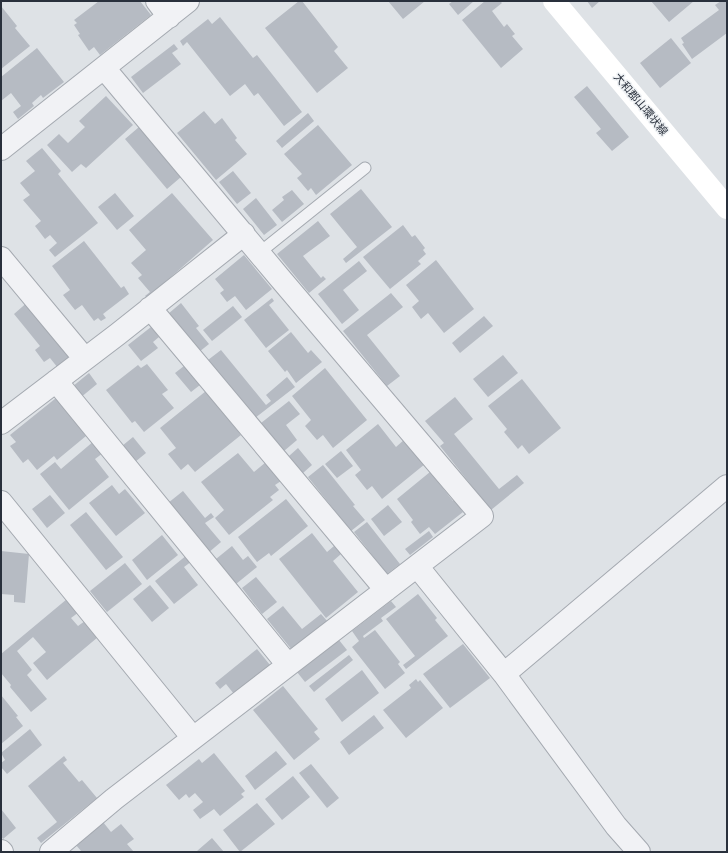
<svg xmlns="http://www.w3.org/2000/svg" width="728" height="853" viewBox="0 0 728 853" font-family="'Asap Condensed','Noto Sans JP',sans-serif">
<style>
.building{fill:#b6bbc3}
.lines{fill:none;stroke-linecap:round;stroke-linejoin:round}
.lane-casing{stroke:#a4a9b0;stroke-width:13}
.street-casing{stroke:#a4a9b0;stroke-width:24}
.lane{stroke:#f1f2f5;stroke-width:11}
.street{stroke:#f1f2f5;stroke-width:22}
.secondary{stroke:#fff;stroke-width:22}
.labels{text-anchor:middle;dominant-baseline:central;stroke-width:3;stroke-linejoin:round;paint-order:stroke}
.street-label{font-size:11px;fill:#29303c;stroke:#eef1f4}
</style>
<rect width="100%" height="100%" fill="#dee2e6"/>
<path class="building" d="M 99,1 L 140,1 L 151,15 L 100,55 L 94,47 L 89,51 L 78,35 L 80,34 L 74,25 L 77,23 L 74,20 Z
M 299,1 L 302,1 L 338,47 L 334,51 L 348,68 L 317,93 L 265,28 Z
M 388,1 L 425,1 L 403,19 Z
M 453,1 L 474,1 L 458,15 L 449,4 Z
M 485,1 L 500,1 L 502,3 L 492,11 L 504,27 L 507,24 L 515,34 L 512,36 L 523,49 L 501,68 L 462,20 Z
M 587,1 L 600,1 L 592,8 Z
M 651,1 L 694,1 L 669,22 Z
M 721,1 L 727,1 L 727,33 L 692,59 L 682,44 L 684,43 L 681,38 L 719,10 L 715,5 Z
M 1,6 L 17,26 L 15,28 L 30,46 L 1,69 Z
M 220,17 L 253,58 L 257,55 L 302,112 L 284,126 L 258,93 L 254,96 L 245,84 L 230,96 L 187,42 L 183,46 L 180,41 L 208,19 L 212,24 Z
M 671,38 L 691,63 L 660,88 L 640,63 Z
M 174,44 L 178,49 L 172,53 L 181,64 L 143,93 L 131,77 Z
M 37,48 L 64,82 L 43,98 L 41,95 L 32,103 L 34,106 L 18,119 L 13,112 L 21,106 L 11,93 L 1,101 L 1,77 Z
M 587,86 L 629,137 L 612,151 L 596,133 L 601,129 L 574,97 Z
M 106,96 L 133,125 L 86,168 L 81,164 L 72,172 L 47,145 L 59,134 L 68,143 L 85,127 L 79,121 Z
M 204,111 L 215,124 L 222,118 L 237,138 L 235,140 L 247,154 L 216,180 L 177,133 Z
M 308,113 L 314,121 L 282,148 L 276,141 Z
M 318,125 L 352,165 L 316,195 L 311,188 L 308,191 L 297,178 L 302,174 L 284,154 Z
M 139,127 L 181,177 L 167,189 L 125,139 Z
M 42,148 L 61,171 L 58,174 L 98,223 L 55,257 L 49,250 L 57,243 L 50,235 L 45,239 L 35,226 L 41,221 L 23,200 L 30,195 L 20,183 L 35,171 L 26,161 Z
M 233,171 L 251,193 L 237,204 L 219,182 Z
M 361,189 L 392,227 L 346,263 L 343,259 L 357,247 L 330,214 Z
M 292,190 L 304,204 L 282,222 L 272,210 L 284,200 L 282,197 Z
M 115,193 L 134,216 L 117,230 L 98,207 Z
M 172,193 L 213,240 L 147,298 L 145,296 L 150,292 L 138,278 L 142,275 L 131,263 L 146,250 L 129,230 Z
M 256,198 L 277,225 L 264,235 L 243,209 Z
M 318,221 L 330,236 L 303,256 L 321,278 L 323,276 L 326,279 L 309,293 L 277,254 Z
M 403,225 L 412,237 L 415,235 L 425,248 L 423,250 L 426,254 L 418,261 L 421,264 L 390,289 L 363,257 Z
M 84,241 L 121,288 L 124,286 L 129,294 L 103,314 L 106,318 L 101,321 L 98,318 L 94,321 L 82,305 L 75,310 L 63,295 L 70,290 L 52,266 Z
M 244,255 L 272,289 L 246,310 L 235,296 L 227,302 L 220,293 L 224,290 L 215,279 Z
M 436,260 L 474,309 L 444,333 L 428,313 L 421,319 L 412,307 L 419,301 L 406,285 Z
M 359,261 L 367,271 L 343,290 L 359,310 L 342,324 L 318,294 Z
M 391,293 L 403,307 L 367,335 L 400,376 L 387,386 L 343,331 Z
M 272,298 L 274,301 L 269,305 L 289,330 L 266,348 L 244,320 Z
M 30,300 L 74,354 L 58,368 L 50,358 L 44,362 L 35,350 L 40,346 L 14,314 Z
M 181,303 L 199,326 L 196,328 L 209,344 L 199,352 L 168,314 Z
M 233,306 L 242,317 L 212,341 L 203,330 Z
M 484,316 L 493,326 L 460,353 L 452,343 Z
M 151,327 L 159,337 L 153,342 L 158,348 L 141,361 L 128,345 Z
M 291,332 L 308,353 L 311,350 L 322,362 L 296,383 L 287,370 L 285,372 L 268,351 Z
M 221,350 L 266,405 L 271,401 L 266,395 L 287,377 L 295,387 L 255,418 L 208,360 Z
M 503,355 L 518,373 L 488,397 L 473,379 Z
M 147,364 L 168,390 L 162,394 L 174,408 L 144,432 L 135,421 L 132,423 L 106,390 L 138,365 L 141,368 Z
M 184,366 L 200,385 L 191,392 L 175,373 Z
M 325,368 L 367,420 L 333,448 L 323,435 L 317,440 L 305,426 L 311,420 L 292,396 Z
M 89,373 L 97,384 L 80,398 L 72,387 Z
M 522,379 L 561,428 L 529,454 L 522,445 L 518,449 L 504,432 L 507,429 L 488,406 Z
M 206,391 L 241,435 L 195,472 L 188,464 L 181,470 L 168,454 L 176,448 L 160,428 Z
M 455,397 L 473,419 L 454,434 L 499,489 L 517,475 L 524,483 L 491,510 L 440,446 L 444,443 L 425,421 Z
M 56,398 L 86,436 L 57,460 L 54,456 L 37,470 L 28,459 L 23,463 L 10,446 L 16,442 L 10,435 Z
M 289,401 L 300,414 L 286,425 L 297,440 L 284,451 L 261,423 Z
M 378,424 L 396,447 L 405,439 L 425,464 L 382,499 L 372,486 L 367,490 L 355,475 L 361,470 L 346,450 Z
M 133,437 L 146,453 L 135,462 L 122,446 Z
M 94,441 L 103,453 L 95,459 L 109,477 L 69,510 L 40,474 L 55,462 L 61,469 Z
M 298,448 L 312,465 L 303,473 L 289,456 Z
M 341,451 L 353,466 L 337,478 L 325,464 Z
M 238,453 L 254,472 L 266,462 L 281,481 L 275,485 L 279,490 L 270,497 L 273,500 L 229,535 L 215,518 L 224,510 L 201,482 Z
M 323,465 L 355,505 L 353,506 L 365,520 L 351,531 L 308,477 Z
M 430,472 L 453,501 L 454,500 L 463,512 L 435,534 L 429,527 L 420,534 L 411,522 L 413,520 L 397,499 Z
M 112,485 L 119,494 L 125,489 L 145,513 L 116,536 L 89,503 Z
M 183,491 L 205,518 L 211,513 L 214,517 L 205,523 L 221,542 L 208,553 L 168,503 Z
M 50,495 L 65,513 L 47,528 L 32,509 Z
M 286,499 L 308,526 L 271,556 L 269,553 L 257,562 L 238,537 Z
M 388,505 L 402,522 L 384,536 L 371,519 Z
M 86,512 L 123,557 L 106,570 L 70,525 Z
M 367,522 L 400,564 L 387,574 L 354,532 Z
M 429,531 L 433,537 L 410,555 L 405,549 Z
M 312,533 L 327,552 L 334,546 L 341,554 L 333,561 L 358,592 L 326,618 L 279,559 Z
M 162,535 L 178,555 L 147,580 L 132,560 Z
M 232,546 L 243,560 L 248,556 L 257,567 L 236,584 L 216,559 Z
M 1,551 L 29,554 L 25,603 L 14,602 L 14,595 L 1,594 Z
M 187,555 L 192,561 L 184,567 L 198,585 L 174,604 L 155,581 Z
M 125,563 L 142,584 L 107,612 L 90,591 Z
M 256,577 L 277,602 L 262,614 L 242,588 Z
M 150,585 L 169,608 L 152,622 L 133,599 Z
M 418,594 L 437,618 L 435,620 L 448,636 L 406,669 L 403,665 L 415,656 L 386,619 Z
M 67,599 L 79,612 L 71,618 L 78,626 L 85,621 L 98,637 L 47,680 L 33,663 L 46,652 L 33,637 L 17,651 L 32,670 L 27,675 L 47,699 L 31,712 L 10,687 L 11,685 L 1,673 L 1,654 Z
M 391,601 L 396,607 L 381,618 L 383,621 L 363,636 L 364,638 L 375,630 L 400,662 L 398,664 L 405,673 L 385,689 L 352,647 L 359,641 L 352,631 Z
M 283,606 L 302,629 L 321,614 L 328,622 L 292,650 L 267,619 Z
M 339,640 L 347,650 L 305,682 L 297,672 Z
M 463,644 L 490,678 L 450,708 L 423,674 Z
M 257,649 L 270,665 L 234,694 L 226,684 L 220,689 L 215,683 Z
M 349,655 L 353,660 L 314,692 L 309,686 Z
M 362,670 L 379,693 L 342,722 L 325,699 Z
M 416,679 L 418,682 L 420,680 L 443,708 L 406,738 L 383,710 L 411,688 L 409,685 Z
M 283,686 L 318,729 L 314,732 L 320,739 L 294,760 L 253,710 Z
M 1,695 L 18,716 L 16,717 L 23,726 L 1,744 Z
M 374,715 L 384,728 L 349,755 L 340,742 Z
M 30,729 L 42,745 L 7,774 L 1,767 L 1,763 L 5,760 L 1,753 Z
M 276,751 L 287,764 L 255,790 L 245,776 Z
M 214,753 L 245,791 L 241,794 L 244,797 L 220,816 L 214,809 L 200,819 L 193,810 L 203,802 L 195,793 L 189,798 L 186,794 L 179,800 L 166,785 L 199,759 L 202,763 Z
M 64,756 L 67,760 L 63,763 L 79,782 L 82,780 L 97,798 L 41,843 L 37,838 L 57,822 L 28,786 Z
M 311,764 L 339,798 L 327,808 L 299,773 Z
M 293,776 L 310,797 L 282,820 L 265,799 Z
M 257,803 L 275,824 L 240,852 L 223,830 Z
M 1,809 L 16,828 L 3,839 L 1,836 Z
M 103,822 L 111,832 L 121,824 L 134,839 L 127,844 L 134,852 L 82,852 L 75,844 Z
M 212,838 L 224,852 L 197,852 L 197,851 Z"/>
<g class="lines">
<g class="lane-casing">
<path id="lane" d="M 259,253 L 365,168"/>
</g>
<g class="street-casing">
<path id="street" d="M 157,1 L 169,17
M 1,149 L 188,1
M 1,258 L 85,359
M 150,308 L 386,590
M 56,381 L 288,665
M 1,423 L 118,334 L 244,234
M 1,502 L 193,738
M 417,566 L 504,674 L 616,826 L 639,852
M 504,674 L 727,486
M 1,851 L 2,852
M 51,852 L 114,799 L 482,516 L 279,277 L 104,68"/>
</g>
<use href="#lane" class="lane"/>
<use href="#street" class="street"/>
<path class="secondary" d="M 554,1 L 727,208"/>
</g>
<g class="labels">
<g class="street-label">
<text transform="translate(641 104) rotate(50)">大和郡山環状線</text>
</g>
</g>
<rect width="728" height="853" fill="none" stroke="#29303c" stroke-width="4"/>
</svg>
